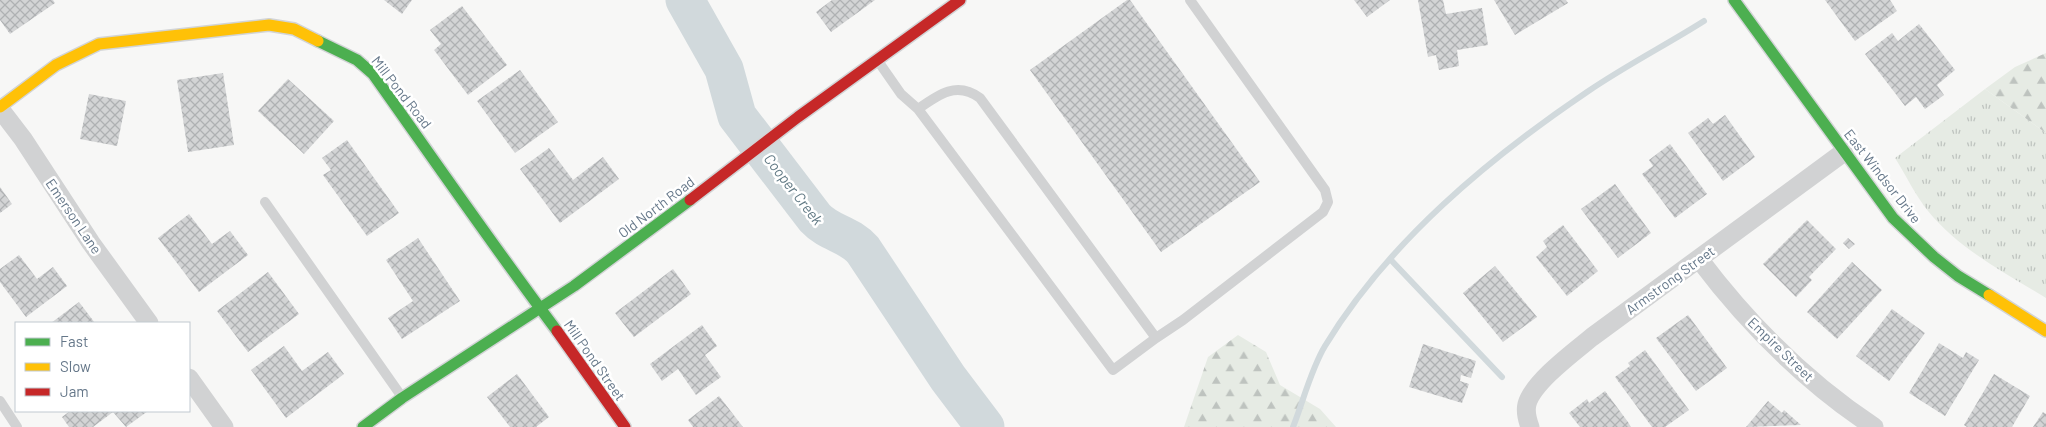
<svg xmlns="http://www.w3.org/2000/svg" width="2046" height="427" viewBox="0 0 2046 427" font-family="Barlow,sans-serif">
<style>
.grass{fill:url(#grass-tufts)}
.forest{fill:url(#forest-firs)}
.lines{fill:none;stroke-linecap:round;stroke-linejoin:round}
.stream{stroke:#d1d9dc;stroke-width:6}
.river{stroke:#d1d9dc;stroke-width:39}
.building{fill:url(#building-cross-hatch)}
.fast-casing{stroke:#d2d4d6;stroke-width:14}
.slow-casing{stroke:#d2d4d6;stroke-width:14}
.jam-casing{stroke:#d2d4d6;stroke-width:14}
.lane{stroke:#d1d2d3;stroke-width:10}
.street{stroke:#d1d2d3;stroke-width:19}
.fast{stroke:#4caf50;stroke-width:11}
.slow{stroke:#ffc107;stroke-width:11}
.jam{stroke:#c62828;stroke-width:11}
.labels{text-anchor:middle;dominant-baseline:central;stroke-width:5;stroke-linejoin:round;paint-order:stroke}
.street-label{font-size:14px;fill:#657789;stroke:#fff}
.water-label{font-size:15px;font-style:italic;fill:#617984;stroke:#fff}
</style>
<defs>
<pattern id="grass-tufts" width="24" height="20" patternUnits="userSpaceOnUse" patternTransform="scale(1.25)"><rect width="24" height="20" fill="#e6ebe4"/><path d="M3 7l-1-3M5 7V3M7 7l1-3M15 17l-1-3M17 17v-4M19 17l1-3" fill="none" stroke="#bec3bf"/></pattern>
<pattern id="forest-firs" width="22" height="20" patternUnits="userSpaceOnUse" patternTransform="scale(1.25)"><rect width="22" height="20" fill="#e6ebe4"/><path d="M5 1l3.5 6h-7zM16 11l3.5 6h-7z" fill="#bec3bf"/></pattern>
<pattern id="building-cross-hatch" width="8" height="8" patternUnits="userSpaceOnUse" patternTransform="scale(1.25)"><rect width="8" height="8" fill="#d3d4d5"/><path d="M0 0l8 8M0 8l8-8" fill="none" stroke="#afb1b3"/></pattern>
</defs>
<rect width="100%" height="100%" fill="#f7f7f6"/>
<path class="grass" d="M 1985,89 L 2046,133 L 2046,298 C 2005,273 1959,249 1928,211 C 1915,195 1906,175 1895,158 Z"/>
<path class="forest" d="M 2046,53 L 2046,133 L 1985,89 L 2015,67 Z
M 1238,335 L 1266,352 L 1280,385 L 1320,409 L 1336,427 L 1184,427 L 1208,357 Z"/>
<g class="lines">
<path class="stream" d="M 1390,259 L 1502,377
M 1293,427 C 1303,402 1311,369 1325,346 C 1388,242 1488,159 1587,92 C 1625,66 1666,45 1704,21"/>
<path class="river" d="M 685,0 L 724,69 L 737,116 L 815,218 C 830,234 848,233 863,250 L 948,378 L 985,427"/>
</g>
<path class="building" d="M 0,0 L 53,0 L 55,3 L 10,34 L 0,20 Z
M 384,0 L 412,0 L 402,14 Z
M 832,0 L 875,0 L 831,32 L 816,12 Z
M 1127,0 L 1130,0 L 1260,182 L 1161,252 L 1030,70 Z
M 1354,0 L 1390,0 L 1367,17 Z
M 1418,0 L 1443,0 L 1446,14 L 1482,8 L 1488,45 L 1457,50 L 1459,66 L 1439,70 L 1436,55 L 1428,57 Z
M 1494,0 L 1566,0 L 1568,3 L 1515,35 Z
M 1825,0 L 1890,0 L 1897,11 L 1855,41 Z
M 462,6 L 507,65 L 468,95 L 434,50 L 441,44 L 430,30 Z
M 1919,24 L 1955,70 L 1937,85 L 1944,95 L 1925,109 L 1916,97 L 1905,106 L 1865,54 L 1892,33 L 1898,41 Z
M 520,70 L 558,122 L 515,153 L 477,101 Z
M 223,73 L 234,145 L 188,152 L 177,80 Z
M 288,79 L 334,121 L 304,154 L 258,111 Z
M 89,94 L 126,101 L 117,146 L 80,139 Z
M 1725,115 L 1755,157 L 1723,181 L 1688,133 L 1708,118 L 1713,124 Z
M 347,140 L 399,213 L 367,236 L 323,175 L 331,170 L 322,158 Z
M 1670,144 L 1707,194 L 1675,218 L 1642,174 L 1653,166 L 1649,160 Z
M 549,148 L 573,180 L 603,157 L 619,179 L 560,223 L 520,169 Z
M 1615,184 L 1651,233 L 1618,258 L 1581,209 Z
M 0,187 L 12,204 L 0,213 Z
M 189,214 L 212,244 L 230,231 L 248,255 L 199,292 L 158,238 Z
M 1807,220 L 1836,249 L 1809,277 L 1812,280 L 1796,297 L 1763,264 Z
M 1563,225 L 1598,271 L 1567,296 L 1536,257 L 1547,247 L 1543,241 Z
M 418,238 L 460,301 L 402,339 L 388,318 L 413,301 L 386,260 Z
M 1848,238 L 1855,244 L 1849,249 L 1843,243 Z
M 19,255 L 37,279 L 53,267 L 67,286 L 26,317 L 0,282 L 0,269 Z
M 1852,262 L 1882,290 L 1837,339 L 1807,312 Z
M 1495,266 L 1537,317 L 1503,342 L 1463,293 Z
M 673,269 L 691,294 L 634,337 L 615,313 Z
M 268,272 L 299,314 L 248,352 L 217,311 Z
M 79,302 L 95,323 L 51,323 Z
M 1892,309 L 1925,333 L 1889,381 L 1856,356 Z
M 1688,315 L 1727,368 L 1696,391 L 1656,338 Z
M 702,325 L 717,346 L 705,355 L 721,377 L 696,395 L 678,369 L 662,381 L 650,364 Z
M 1939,343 L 1963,358 L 1966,352 L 1979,360 L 1945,416 L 1909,393 Z
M 1423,344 L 1476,361 L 1471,378 L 1461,375 L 1460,381 L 1469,384 L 1462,403 L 1409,387 Z
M 284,346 L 302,371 L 328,352 L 344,374 L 286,418 L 251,370 Z
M 1645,350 L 1689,410 L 1665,427 L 1652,427 L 1615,377 L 1630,366 L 1628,363 Z
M 517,374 L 549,417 L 536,427 L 510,427 L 487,397 Z
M 1994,374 L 2030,396 L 2012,427 L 1967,427 L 1964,425 Z
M 1605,391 L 1628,422 L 1631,427 L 1580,427 L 1569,413 L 1587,399 L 1589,403 Z
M 719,396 L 743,427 L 693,427 L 688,420 Z
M 1768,401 L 1782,413 L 1784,410 L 1801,425 L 1746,427 Z
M 70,411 L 148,411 L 126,427 L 113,412 L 93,427 L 69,427 L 62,417 Z
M 2043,412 L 2046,414 L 2046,427 L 2033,427 Z"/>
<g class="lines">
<g class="fast-casing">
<path id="fast" d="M 1734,0 L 1893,218 L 1934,257 L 1958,276 L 1989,295
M 318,41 L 357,60 L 373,74 C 434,160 494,247 557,331
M 363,427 L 402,398 L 574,286 L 690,200"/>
</g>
<g class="slow-casing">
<path id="slow" d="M 0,107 L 56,65 L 99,44 L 269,25 L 294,29 L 318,41
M 1989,295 L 2046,331"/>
</g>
<g class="jam-casing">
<path id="jam" d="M 690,200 L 798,117 L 960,0
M 557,331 L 625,427"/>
</g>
<path class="lane" d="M 878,61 L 901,94 L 918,109 C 939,94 957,81 980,98 L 1156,338 L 1183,320 L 1323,212 L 1328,202 L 1325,190 L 1190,0
M 918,109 L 1113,370 L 1156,338
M 265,202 L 402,397
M 0,401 L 17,427"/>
<path class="street" d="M 0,109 L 23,139 L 91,243 L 149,323
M 1699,259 C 1748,324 1806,382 1874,427
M 189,378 L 224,427
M 1530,427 C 1527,419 1525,412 1527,404 C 1533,382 1574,352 1592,337 L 1844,152"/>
<use href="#fast" class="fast"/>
<use href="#slow" class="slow"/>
<use href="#jam" class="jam"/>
</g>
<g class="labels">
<g class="street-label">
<text transform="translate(402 92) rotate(52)">Mill Pond Road</text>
<text transform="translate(1883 176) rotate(52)">East Windsor Drive</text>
<text transform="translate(656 207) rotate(-37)">Old North Road</text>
<text transform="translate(74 216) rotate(56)">Emerson Lane</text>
<text transform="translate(1670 280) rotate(-36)">Armstrong Street</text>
<text transform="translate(1781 349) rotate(44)">Empire Street</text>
<text transform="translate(595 360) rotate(55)">Mill Pond Street</text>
</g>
<g class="water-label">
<text transform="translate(794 189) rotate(52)">Cooper Creek</text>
</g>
</g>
<rect x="15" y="322" width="175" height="90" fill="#ffffff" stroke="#c1c9d0"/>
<rect x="25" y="338" width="25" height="8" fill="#4caf50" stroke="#c1c9d0"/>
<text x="60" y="347" font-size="15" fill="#657789">Fast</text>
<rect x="25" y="363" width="25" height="8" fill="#ffc107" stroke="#c1c9d0"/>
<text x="60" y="372" font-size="15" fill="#657789">Slow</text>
<rect x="25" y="388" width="25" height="8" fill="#c62828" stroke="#c1c9d0"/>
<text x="60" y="397" font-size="15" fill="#657789">Jam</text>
</svg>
